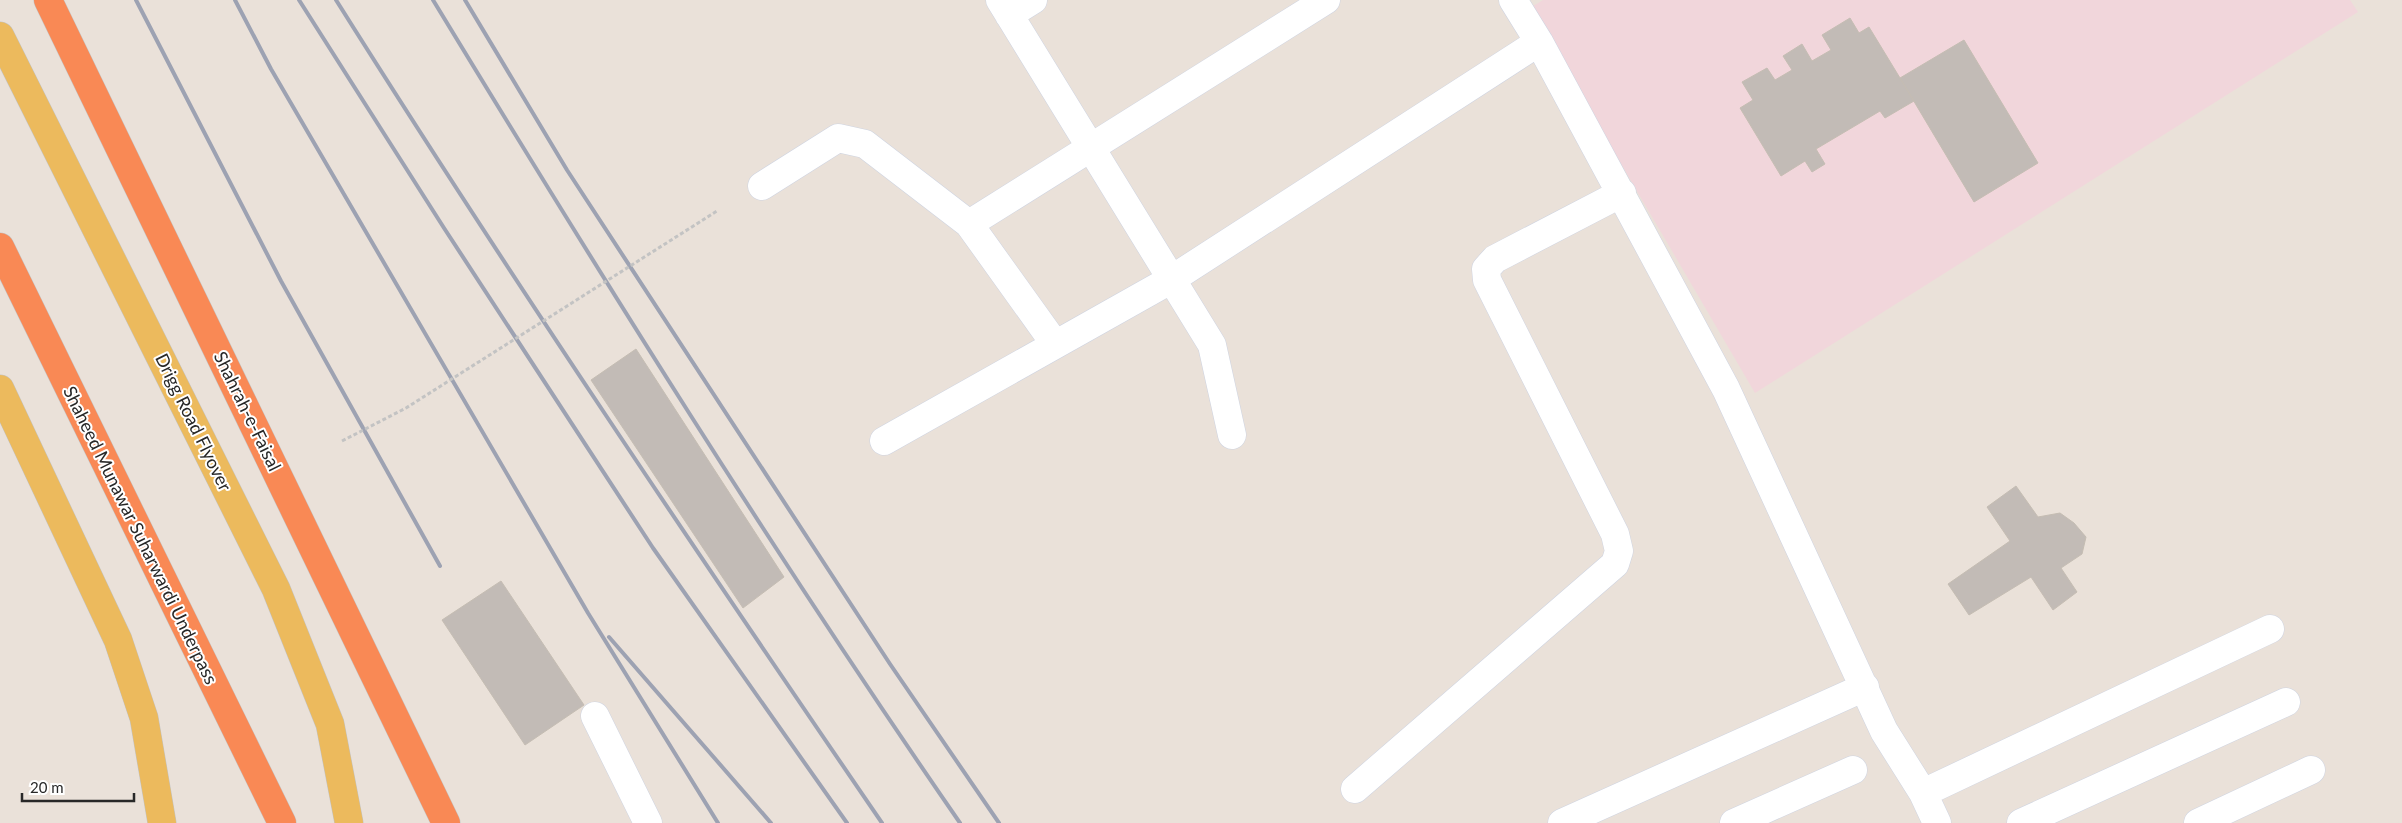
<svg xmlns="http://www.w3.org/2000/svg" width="2402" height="823" viewBox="0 0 2402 823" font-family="Lato,sans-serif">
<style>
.medical{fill:#f1d6db}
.building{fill:#c2bbb6;stroke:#c5bdb3}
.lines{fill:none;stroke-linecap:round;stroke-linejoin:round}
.minor-casing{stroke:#cfd4e1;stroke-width:29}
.major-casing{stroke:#c3c3c3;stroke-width:29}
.highway-casing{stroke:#c3c3c3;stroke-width:29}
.minor{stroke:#fff;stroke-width:28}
.major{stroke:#ecba5d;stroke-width:28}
.highway{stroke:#f98955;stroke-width:28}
.rail{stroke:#9da2b2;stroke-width:4}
.path-bridge{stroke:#c3c3c3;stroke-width:3;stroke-dasharray:4 2.5;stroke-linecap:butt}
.labels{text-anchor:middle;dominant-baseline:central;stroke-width:4;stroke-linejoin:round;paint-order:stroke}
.street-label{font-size:18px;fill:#282828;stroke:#fff}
</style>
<rect width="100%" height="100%" fill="#eae1d9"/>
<path class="medical" d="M 1543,0 L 2350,0 L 2358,12 L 1755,393 L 1530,8 Z"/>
<path class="building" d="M 1850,18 L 1859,33 L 1869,27 L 1914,101 L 1885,118 L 1880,111 L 1816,149 L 1825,164 L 1812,172 L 1805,161 L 1781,176 L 1740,108 L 1753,100 L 1742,82 L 1767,68 L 1775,80 L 1792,70 L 1783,56 L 1802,44 L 1812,61 L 1831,50 L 1822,35 Z
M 1964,40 L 2038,163 L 1974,202 L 1900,78 Z
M 636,349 L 784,577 L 743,608 L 591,380 Z
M 2016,486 L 2038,517 L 2060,513 L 2074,523 L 2086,537 L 2082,554 L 2061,568 L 2077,592 L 2053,610 L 2031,577 L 1969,615 L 1948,584 L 2010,541 L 1987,507 Z
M 501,581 L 584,705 L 525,745 L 442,620 Z"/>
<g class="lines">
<g class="minor-casing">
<path id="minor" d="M 1000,0 L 1212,345 L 1232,435
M 1513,0 L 1539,42 L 1726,389 L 1884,731 L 1923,793 L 1937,823
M 1009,15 L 1033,0
M 762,186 L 838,138 L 865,144 L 969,224 L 1326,0
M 969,224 L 1055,344
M 884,441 L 1172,279 L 1539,42
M 595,716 L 648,823
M 1355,789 L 1615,564 L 1619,551 L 1615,534 L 1487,280 L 1486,269 L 1495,259 L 1622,193
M 1923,793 L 2270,629
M 1562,823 L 1865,687
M 1734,823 L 1853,770
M 2021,823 L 2286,702
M 2198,823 L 2311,770"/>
</g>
<g class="major-casing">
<path id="major" d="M 0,36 L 276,589 L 330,724 L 349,823
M 0,389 L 118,640 L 144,718 L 162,823"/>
</g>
<g class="highway-casing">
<path id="highway" d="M 48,0 L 446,823
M 0,247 L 282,823"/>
</g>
<use href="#minor" class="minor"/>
<use href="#major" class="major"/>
<use href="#highway" class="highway"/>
<path class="rail" d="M 136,0 L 281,281 L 440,566
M 235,0 L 271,69 L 588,613 L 718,823
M 299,0 L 444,228 L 653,548 L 847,823
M 336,0 C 511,278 696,551 882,823
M 433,0 C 602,278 775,555 960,823
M 465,0 L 567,170 L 890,664 L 999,823
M 609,637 L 771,823"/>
<path class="path-bridge" d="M 342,441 L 406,408 L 717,211"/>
</g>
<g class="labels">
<g class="street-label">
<text transform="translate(248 411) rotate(64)">Shahrah-e-Faisal</text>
<text transform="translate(194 422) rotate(64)">Drigg Road Flyover</text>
<text transform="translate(141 535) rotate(64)">Shaheed Munawar Suharwardi Underpass</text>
</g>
</g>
<path d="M22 793v8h112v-8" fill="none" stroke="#282828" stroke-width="2.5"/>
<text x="30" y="793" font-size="15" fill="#282828" stroke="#ffffff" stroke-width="4" paint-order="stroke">20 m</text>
</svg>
